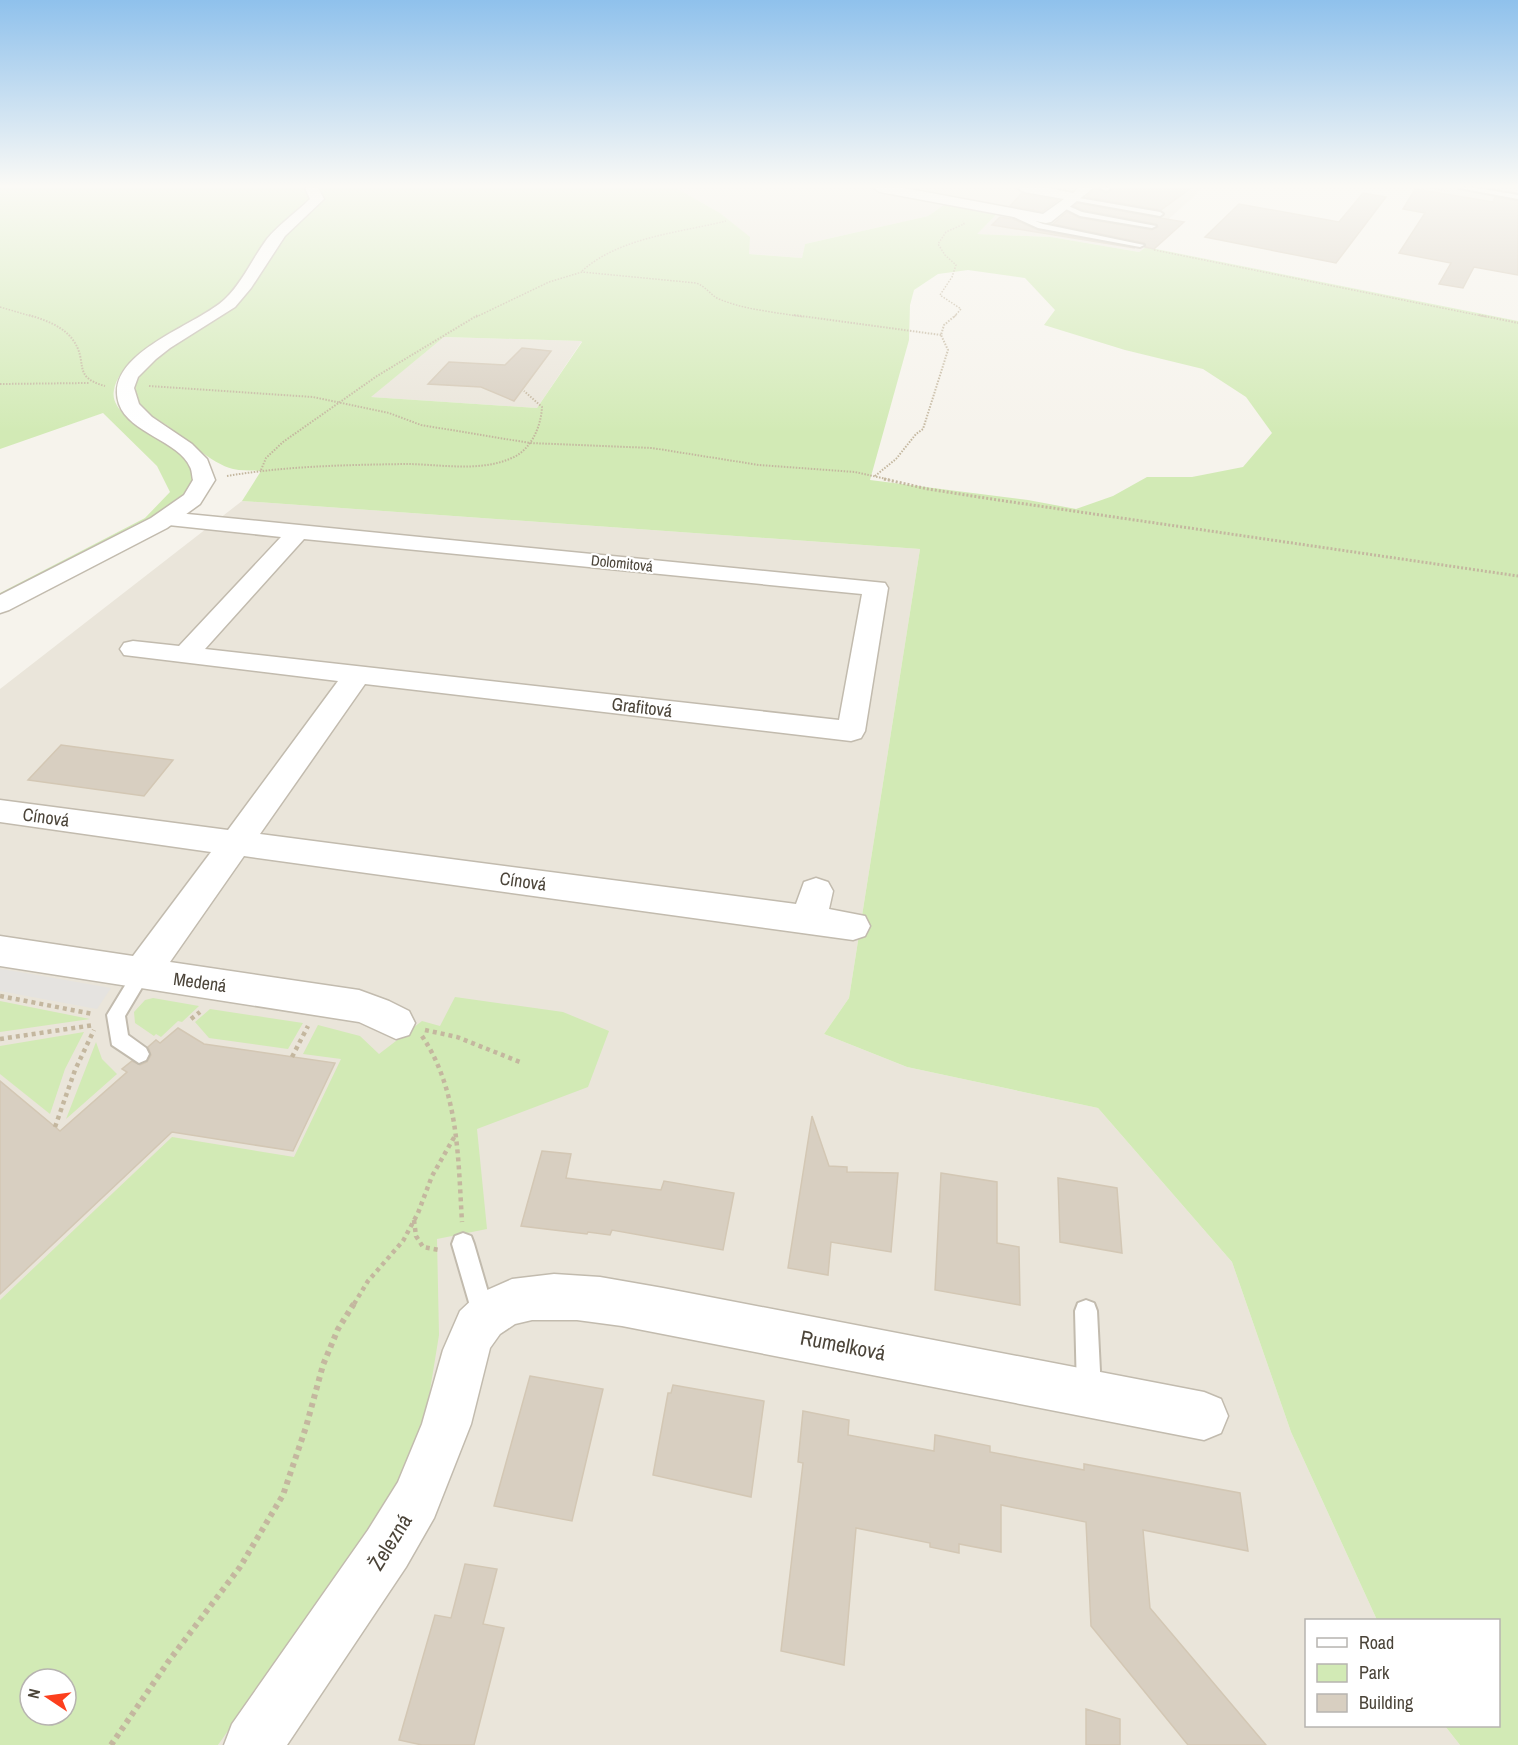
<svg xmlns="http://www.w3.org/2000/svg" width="1518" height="1745" viewBox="0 0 1518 1745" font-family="'Archivo Narrow',sans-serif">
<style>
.residential{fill:#eae5da}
.green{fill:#d2eab5;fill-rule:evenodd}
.parking{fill:#e5e3e0}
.building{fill:#d8cfc1;stroke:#d3c7b4;stroke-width:1.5}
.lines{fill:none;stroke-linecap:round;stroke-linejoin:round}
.service-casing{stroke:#c2bbae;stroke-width:4}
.minor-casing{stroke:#c2bbae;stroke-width:3}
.tertiary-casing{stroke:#c2bbae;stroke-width:3}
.path-far4{stroke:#c4b79f;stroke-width:1.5;stroke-dasharray:1.5 1.5;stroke-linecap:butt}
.path-far3{stroke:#c4b79f;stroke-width:2;stroke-dasharray:1.5 1.5;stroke-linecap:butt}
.path-far2{stroke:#c4b79f;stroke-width:3;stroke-dasharray:2 2;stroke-linecap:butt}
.path-far1{stroke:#c4b79f;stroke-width:4.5;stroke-dasharray:4 4;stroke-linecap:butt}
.path{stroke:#c4b79f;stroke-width:6;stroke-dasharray:4.5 4.5;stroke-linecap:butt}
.service{fill:#fff;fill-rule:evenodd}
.minor{fill:#fff;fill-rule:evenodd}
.tertiary{fill:#fff;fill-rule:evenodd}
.labels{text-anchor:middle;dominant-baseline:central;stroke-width:4.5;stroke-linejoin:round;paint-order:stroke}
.far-street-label{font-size:15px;fill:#4b4439;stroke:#fff}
.street-label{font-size:18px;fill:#4b4439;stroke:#fff}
.near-street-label{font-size:21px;fill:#4b4439;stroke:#fff}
</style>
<rect width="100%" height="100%" fill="#f6f3ec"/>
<path class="residential" d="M 676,188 L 1203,188 L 1161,226 L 1149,245 L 1139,252 L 1051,237 L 976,234 L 1000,212 L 948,202 L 928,216 L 805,244 L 802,258 L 749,254 L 749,237 L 720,213 Z
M 1421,188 L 1494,188 L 1518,192 L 1518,229 L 1420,190 Z
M 444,337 L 582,341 L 537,408 L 370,397 Z
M 242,501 L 920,549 L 849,998 L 824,1034 L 907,1067 L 1098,1108 L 1232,1262 L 1291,1432 L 1377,1620 L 1306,1620 L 1306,1726 L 1445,1726 L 1460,1745 L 218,1745 L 229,1727 L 0,1450 L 0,689 Z"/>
<path class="green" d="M 0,188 L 676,188 L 720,213 L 750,237 L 749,254 L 802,258 L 805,244 L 928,216 L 948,202 L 1000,211 L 977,234 L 1051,237 L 1139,252 L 1146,247 L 1518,321 L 1518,1745 L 1460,1745 L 1445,1726 L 1498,1726 L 1498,1620 L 1377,1620 L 1291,1432 L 1232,1262 L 1098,1108 L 907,1067 L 824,1034 L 849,998 L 920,549 L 242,501 L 261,471 C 252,470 242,471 233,469 C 212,464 183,437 165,424 C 154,417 139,409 136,396 C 126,359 230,318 251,289 L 236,289 C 206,320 123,347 114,390 C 106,428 210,444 190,488 C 185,500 171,509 160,516 L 0,599 L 0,593 L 145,518 L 170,492 L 157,466 L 103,413 L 0,449 ZM 968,270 L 1025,278 L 1055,310 L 1044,325 L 1125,350 L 1203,369 L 1246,397 L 1272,433 L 1243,467 L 1192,477 L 1147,477 L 1113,496 L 1076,509 L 1028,500 L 870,480 L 909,340 L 910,305 L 914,290 L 938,274 ZM 444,337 L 581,341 L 582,342 L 537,408 L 371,397 Z
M 455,997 L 563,1012 L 609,1031 L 588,1087 L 477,1129 L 487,1229 L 437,1239 L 439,1335 L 425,1421 L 385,1509 L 218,1745 L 0,1745 L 0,1300 L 172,1137 L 294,1157 L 341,1059 L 303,1054 L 318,1025 L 360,1036 L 379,1054 L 422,1021 L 440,1026 ZM 30,1679 L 66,1679 L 66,1715 L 30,1715 Z
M 153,998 L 199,1006 L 182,1022 L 178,1021 L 161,1037 L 156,1034 L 154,1036 L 135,1023 L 134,1012 L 145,1000 Z
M 0,1001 L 90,1019 L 0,1032 Z
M 210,1009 L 303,1023 L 288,1049 L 209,1038 L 195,1022 Z
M 84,1032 L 65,1069 L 50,1114 L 0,1074 L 0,1046 Z
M 96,1042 L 102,1059 L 117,1074 L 66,1119 Z"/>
<path class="parking" d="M 0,969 L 14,971 L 111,988 L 97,1009 L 86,1007 L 0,991 Z"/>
<path class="building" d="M 1095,188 L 1106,193 L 1112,188 L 1191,188 L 1161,210 L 1086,197 Z
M 1415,189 L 1493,202 L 1495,197 L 1518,201 L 1518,275 L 1474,267 L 1463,288 L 1439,284 L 1451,263 L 1399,253 L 1425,213 L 1403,209 Z
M 1022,193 L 1024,194 L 1058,200 L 1042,212 L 1010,206 Z
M 1363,193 L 1386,197 L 1336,263 L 1205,237 L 1239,204 L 1339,222 Z
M 1077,203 L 1160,218 L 1184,222 L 1154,249 L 1145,247 L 1144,243 L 1053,224 L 1067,212 L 1080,218 L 1152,230 L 1158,227 L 1156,224 L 1083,210 L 1074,206 Z
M 1000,217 L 1013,219 L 1038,230 L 1135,248 L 992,225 Z
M 522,348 L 551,351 L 514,401 L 481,387 L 428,384 L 449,362 L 505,365 Z
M 61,745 L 173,760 L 144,796 L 28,780 Z
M 178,1028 L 204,1044 L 335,1063 L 293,1151 L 172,1132 L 0,1294 L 0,1081 L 60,1131 L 127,1072 L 122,1069 L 132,1061 L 140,1065 L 147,1062 L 151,1055 L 148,1047 L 156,1040 L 160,1043 Z
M 812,1116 L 829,1166 L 847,1167 L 847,1172 L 898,1173 L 891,1252 L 831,1242 L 828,1275 L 788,1268 Z
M 542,1151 L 571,1154 L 566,1178 L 661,1190 L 664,1181 L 734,1193 L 723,1250 L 612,1230 L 610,1235 L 588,1232 L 587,1234 L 521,1226 Z
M 941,1173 L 997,1182 L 997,1243 L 1019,1247 L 1020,1305 L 935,1290 Z
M 1058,1178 L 1117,1188 L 1122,1253 L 1060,1242 Z
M 530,1376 L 603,1389 L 572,1521 L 494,1506 Z
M 673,1385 L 764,1401 L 751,1497 L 653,1475 L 668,1393 L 671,1393 Z
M 803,1411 L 849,1420 L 848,1435 L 934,1451 L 935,1435 L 990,1446 L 990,1452 L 1084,1470 L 1084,1464 L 1240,1493 L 1248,1551 L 1143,1530 L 1150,1608 L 1266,1745 L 1188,1745 L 1091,1626 L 1086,1522 L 1001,1505 L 1001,1552 L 959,1544 L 959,1553 L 930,1547 L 930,1543 L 856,1528 L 844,1665 L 781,1651 L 803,1463 L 798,1462 Z
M 465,1564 L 497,1569 L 483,1624 L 504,1628 L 474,1745 L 422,1745 L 399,1740 L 435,1615 L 451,1618 Z
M 1086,1709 L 1120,1719 L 1120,1745 L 1086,1745 Z"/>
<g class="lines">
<g class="service-casing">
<path id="service" d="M 1100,188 L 1110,188 L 1110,189 L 1107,191 Z
M 1459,188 L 1477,188 L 1518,195 L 1518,199 Z
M 1073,197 L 1160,212 L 1163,214 L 1160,216 L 1071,200 Z
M 1064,204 L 1082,212 L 1156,226 L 1152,228 L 1080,216 L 1062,207 Z
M 1005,209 L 1043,224 L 1144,245 L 1140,247 L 1038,228 L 1003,212 Z
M 141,966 L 147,969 L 150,974 L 125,1016 L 128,1035 L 146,1048 L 149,1054 L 146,1060 L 139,1063 L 112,1045 L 107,1015 L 135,969 Z
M 463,1233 L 471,1236 L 474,1244 L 495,1316 L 492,1324 L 484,1327 L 476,1324 L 473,1316 L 452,1244 L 455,1236 Z
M 1086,1300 L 1094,1303 L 1097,1311 L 1101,1391 L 1097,1399 L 1089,1403 L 1081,1399 L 1077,1391 L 1075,1311 L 1078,1303 Z"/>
</g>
<g class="minor-casing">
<path id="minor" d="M 874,188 L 904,188 L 1043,214 L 1064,199 L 1024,192 L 1018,188 L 1049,188 L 1073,193 L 1078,188 L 1093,188 L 1051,222 L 1046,223 L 880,192 Z
M 167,512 L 885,583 L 888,588 L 865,731 L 861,738 L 851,741 L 365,684 L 260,834 L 796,904 L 804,882 L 816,878 L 828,882 L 833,891 L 829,909 L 865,916 L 870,926 L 865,936 L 853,940 L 244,856 L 170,962 L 359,990 L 389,1001 L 409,1011 L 415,1023 L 409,1035 L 396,1039 L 359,1022 L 0,966 L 0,936 L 133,956 L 211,852 L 0,822 L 0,800 L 228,830 L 338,681 L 124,655 L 120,649 L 124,643 L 133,641 L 179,646 L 281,537 L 159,524 L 156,519 L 159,514 ZM 304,539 L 862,594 L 839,720 L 205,649 Z
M 554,1274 L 600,1277 L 663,1288 L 1204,1392 L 1221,1399 L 1228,1416 L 1221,1433 L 1204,1440 L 622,1326 L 577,1320 L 532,1320 L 515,1324 L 500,1334 L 490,1348 L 471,1424 L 434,1518 L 406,1567 L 287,1745 L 224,1745 L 232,1724 L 368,1530 L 398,1482 L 422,1424 L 443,1350 L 460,1311 L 478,1294 L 512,1279 Z"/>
</g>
<g class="tertiary-casing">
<path id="tertiary" d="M 305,188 L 318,188 L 324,199 L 285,236 L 251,288 L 235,307 L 170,348 L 156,359 L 138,377 L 134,388 L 139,404 L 152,417 L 192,444 L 207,459 L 215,480 L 200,504 L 167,528 L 9,610 L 0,613 L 0,595 L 151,518 L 184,495 L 193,480 C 192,476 192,470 190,467 C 179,441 129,433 119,404 C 102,353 197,326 225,299 C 243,282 252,259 267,239 C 279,224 296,213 310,199 Z"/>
</g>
<path class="path-far4" d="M 1432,188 L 1448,191
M 1154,250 L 1487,317
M 582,271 C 620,237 678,233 726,221
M 0,307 L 34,317
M 476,317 L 549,282 L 582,272 L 696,283 C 707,287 710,295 719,299 C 745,310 775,312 803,317
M 954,317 L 961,309 L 940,295 L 952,277 L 956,265 L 945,255 L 938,244 L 946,232 L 964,224 L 963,221"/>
<path class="path-far3" d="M 29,315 C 45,320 63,326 73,340 C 89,362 71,377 105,386
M 794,315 L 941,335
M 1479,315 L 1518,323
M 0,384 L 89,383
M 149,386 L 313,397 L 389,413 L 421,425 L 530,443 L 652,448 L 759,465 L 855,472 L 891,480
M 261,470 L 266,458 L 283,442 L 377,376 L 478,315
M 227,476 C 286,466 345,465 405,464 C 440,464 481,473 514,457 C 532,448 541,426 542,407 L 524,391
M 875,476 L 896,459 L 916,434 L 923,429 L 948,350 L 941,335 L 944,325 L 956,315"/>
<path class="path-far2" d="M 884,479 L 928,489 L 998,500 L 1518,576"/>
<path class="path-far1" d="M 0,996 L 93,1014
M 191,1019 L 200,1012
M 425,1030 L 457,1037 L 520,1062
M 422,1036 C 459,1091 458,1158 462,1222
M 0,1039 L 94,1025
M 292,1057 L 308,1026
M 55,1127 L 75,1070 L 94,1030
M 414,1220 L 416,1236 L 423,1247 L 439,1250
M 354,1304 L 368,1281 L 403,1241 L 418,1213 L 432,1176 L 456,1134"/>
<path class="path" d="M 111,1745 L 168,1662 L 240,1567 L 283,1495 L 306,1427 L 323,1365 L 338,1329 L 355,1302"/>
<use href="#service" class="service"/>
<use href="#minor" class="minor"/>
<use href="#tertiary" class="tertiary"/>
</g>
<linearGradient id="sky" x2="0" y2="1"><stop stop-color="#8fc1ec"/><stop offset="0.43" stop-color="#fbfaf6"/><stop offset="1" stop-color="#fbfaf6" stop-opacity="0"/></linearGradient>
<rect width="1518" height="433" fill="url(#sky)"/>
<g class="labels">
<g class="far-street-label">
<text transform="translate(622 563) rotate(6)">Dolomitová</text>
</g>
<g class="street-label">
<text transform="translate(642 707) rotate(7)">Grafitová</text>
<text transform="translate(46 817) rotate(8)">Cínová</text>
<text transform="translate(523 881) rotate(8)">Cínová</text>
<text transform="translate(200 982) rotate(8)">Medená</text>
</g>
<g class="near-street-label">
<text transform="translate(843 1345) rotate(11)">Rumelková</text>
<text transform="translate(390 1542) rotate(-58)">Železná</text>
</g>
</g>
<rect x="1305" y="1619" width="195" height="108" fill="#ffffff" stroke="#b7b4b0" stroke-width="1.5"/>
<rect x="1317" y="1638" width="30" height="9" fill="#ffffff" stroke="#b7b4b0" stroke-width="1.5"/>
<text x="1359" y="1649" font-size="18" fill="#4b4439">Road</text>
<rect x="1317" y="1664" width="30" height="18" fill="#d2eab5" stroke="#b7b4b0" stroke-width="1.5"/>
<text x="1359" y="1679" font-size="18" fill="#4b4439">Park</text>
<rect x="1317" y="1694" width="30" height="18" fill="#d8cfc1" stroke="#b7b4b0" stroke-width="1.5"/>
<text x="1359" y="1709" font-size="18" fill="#4b4439">Building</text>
<g transform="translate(48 1697) rotate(283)"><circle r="28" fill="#ffffff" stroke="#b7b4b0" stroke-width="1.5"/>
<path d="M0-4.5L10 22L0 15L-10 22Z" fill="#fc3f1d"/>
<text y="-9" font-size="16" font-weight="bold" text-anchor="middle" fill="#4b4439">N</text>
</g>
</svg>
